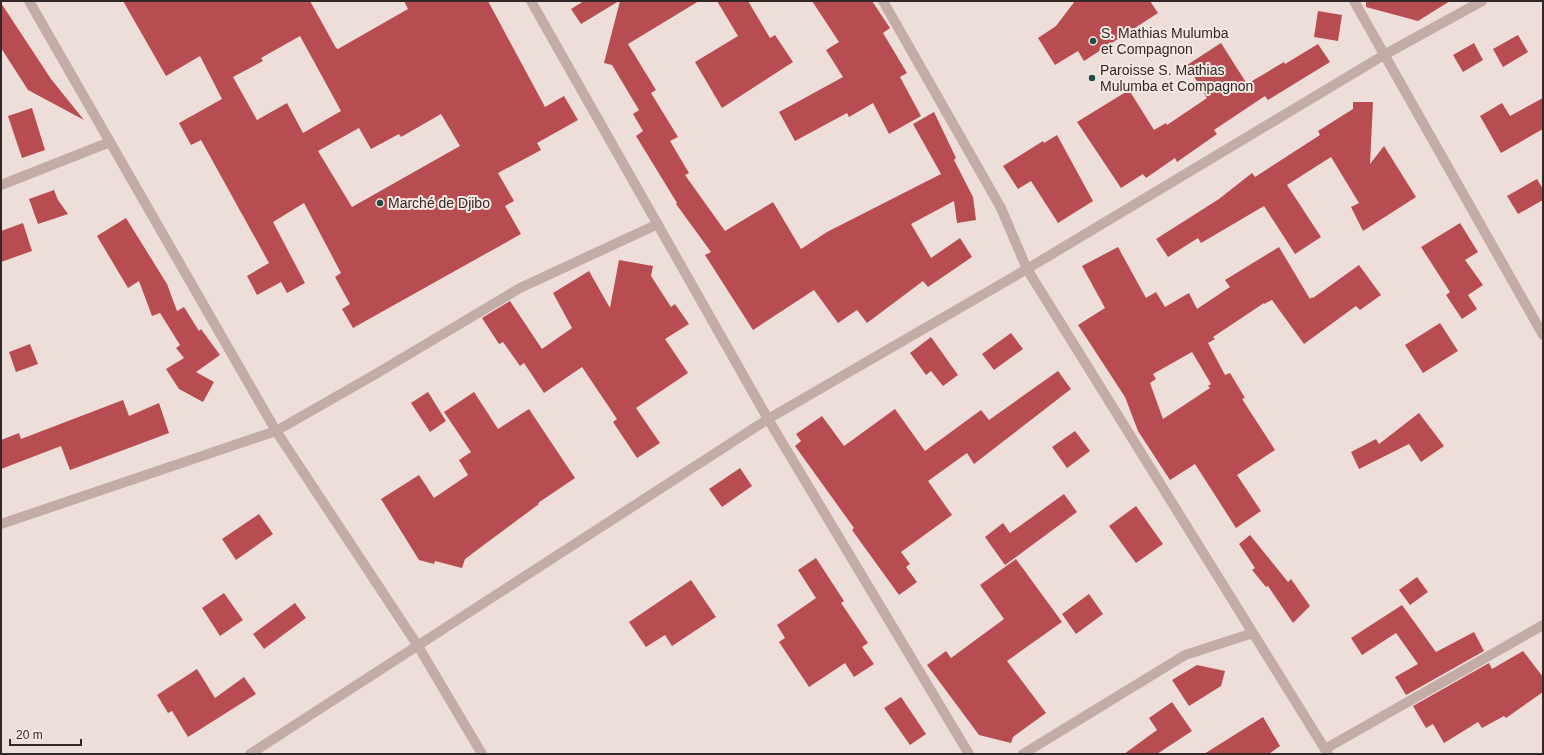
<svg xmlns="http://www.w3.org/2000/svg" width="1544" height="755" viewBox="0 0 1544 755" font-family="Helvetica,sans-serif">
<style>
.building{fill:#b84d51;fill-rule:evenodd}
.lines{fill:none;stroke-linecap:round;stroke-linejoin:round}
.minor{stroke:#c4aca6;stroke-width:10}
.poi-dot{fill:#214e44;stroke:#f6e9e4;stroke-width:1.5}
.labels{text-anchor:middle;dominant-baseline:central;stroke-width:4;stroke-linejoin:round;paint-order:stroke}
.poi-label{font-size:14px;fill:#312726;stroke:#f6e9e4;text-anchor:start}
</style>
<rect width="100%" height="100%" fill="#eeded9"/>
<path class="building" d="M 123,1 L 310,1 L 336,48 L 338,49 L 408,9 L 404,1 L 488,1 L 545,107 L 564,96 L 578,120 L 537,143 L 541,150 L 498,173 L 514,201 L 505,206 L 521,234 L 353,328 L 342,309 L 350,304 L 335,277 L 341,273 L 304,203 L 273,222 L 305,283 L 287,293 L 281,282 L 257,295 L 247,276 L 269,263 L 201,140 L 191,145 L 179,123 L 222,99 L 200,56 L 166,76 ZM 300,36 L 341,111 L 303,133 L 287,103 L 257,120 L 233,77 L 263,61 L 261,58 ZM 441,114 L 460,146 L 352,207 L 318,151 L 359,128 L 371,149 L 399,134 L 401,137 Z
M 584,1 L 619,1 L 581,24 L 571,9 Z
M 620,1 L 699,1 L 628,44 L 656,90 L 651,93 L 678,137 L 670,141 L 689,173 L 685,175 L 725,231 L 773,202 L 801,249 L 827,232 L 941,174 L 913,124 L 934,112 L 956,158 L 954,160 L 973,197 L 976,220 L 957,223 L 954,201 L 911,224 L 931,258 L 960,238 L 972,257 L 928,287 L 923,281 L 867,323 L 857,310 L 838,323 L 814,290 L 753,330 L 705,255 L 711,252 L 676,204 L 677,203 L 636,136 L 643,131 L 633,114 L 639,110 L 612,65 L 604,63 Z
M 717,1 L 748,1 L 770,38 L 775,35 L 793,62 L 722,108 L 695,62 L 738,36 Z
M 812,1 L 872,1 L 890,28 L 883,33 L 907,73 L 900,77 L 921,116 L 889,134 L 873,103 L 849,117 L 847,113 L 795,141 L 779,112 L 843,77 L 826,50 L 839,42 Z
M 1075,1 L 1150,1 L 1158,13 L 1084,61 L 1078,51 L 1055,65 L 1038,38 L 1056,26 Z
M 1366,1 L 1450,1 L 1418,21 L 1366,7 Z
M 1,3 L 51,79 L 84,120 L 28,90 L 1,48 Z
M 1318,11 L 1342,15 L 1338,41 L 1314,37 Z
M 1518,35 L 1528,52 L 1503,67 L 1493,49 Z
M 1221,43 L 1247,84 L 1284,62 L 1285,64 L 1318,44 L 1330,62 L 1268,100 L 1265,96 L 1214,130 L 1217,134 L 1177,162 L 1175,158 L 1146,178 L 1143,174 L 1121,188 L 1077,122 L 1129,90 L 1154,130 L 1166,123 L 1167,125 L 1207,98 L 1187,65 Z
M 1474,43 L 1483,60 L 1463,72 L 1453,55 Z
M 1543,98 L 1543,129 L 1501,153 L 1480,116 L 1502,103 L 1510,116 Z
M 1353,102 L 1373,102 L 1370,164 L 1384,146 L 1416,197 L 1363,231 L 1351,207 L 1359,203 L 1331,157 L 1287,185 L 1321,237 L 1295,254 L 1264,206 L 1201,243 L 1198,238 L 1168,257 L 1156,239 L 1219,199 L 1252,173 L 1255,177 L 1320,135 L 1318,131 L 1353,109 Z
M 32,108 L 45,150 L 22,158 L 8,116 Z
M 1057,135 L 1093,201 L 1058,223 L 1031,181 L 1018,189 L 1003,166 L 1043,141 L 1044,143 Z
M 1537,179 L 1543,189 L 1543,200 L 1518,214 L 1507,196 Z
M 54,190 L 58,200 L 68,214 L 38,224 L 29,199 Z
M 126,218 L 167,284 L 177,311 L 184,307 L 199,331 L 201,329 L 220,355 L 196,372 L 214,382 L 203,402 L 179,389 L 166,369 L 184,358 L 176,348 L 180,345 L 160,313 L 152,316 L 139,281 L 128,288 L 97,236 Z
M 23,223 L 32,251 L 1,262 L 1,231 Z
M 1460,223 L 1478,252 L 1465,260 L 1483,285 L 1468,295 L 1477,309 L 1462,319 L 1446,295 L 1450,292 L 1421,247 Z
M 1118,247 L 1146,298 L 1156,292 L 1165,307 L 1189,293 L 1197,309 L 1230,287 L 1225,280 L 1279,247 L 1310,299 L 1312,297 L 1313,298 L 1359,265 L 1381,295 L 1360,310 L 1356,306 L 1304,344 L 1272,300 L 1264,304 L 1264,303 L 1213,337 L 1215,339 L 1208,343 L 1225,375 L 1230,373 L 1245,398 L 1242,399 L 1275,450 L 1237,475 L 1261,511 L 1236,528 L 1195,464 L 1170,480 L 1138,431 L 1125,397 L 1078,325 L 1105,308 L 1082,266 ZM 1192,352 L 1211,384 L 1208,386 L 1210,388 L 1163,419 L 1150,383 L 1156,379 L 1153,374 Z
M 619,260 L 653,266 L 651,276 L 671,307 L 675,304 L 689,324 L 665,339 L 688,373 L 636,408 L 660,443 L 637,458 L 613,422 L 617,419 L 582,367 L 544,393 L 524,363 L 520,366 L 503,342 L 499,344 L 482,318 L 510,301 L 542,349 L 572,328 L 553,293 L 589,271 L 610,308 Z
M 1440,323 L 1458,351 L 1423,373 L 1405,345 Z
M 1011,333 L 1023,349 L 994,370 L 982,354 Z
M 931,337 L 958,375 L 943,386 L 931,371 L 926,375 L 910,353 Z
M 30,344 L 38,364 L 16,372 L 9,352 Z
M 1058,371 L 1071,389 L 974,464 L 967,453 L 928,481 L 952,515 L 901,552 L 910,564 L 906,567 L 917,582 L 899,595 L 852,530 L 854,528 L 795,446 L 801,441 L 796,434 L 822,416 L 844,446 L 895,409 L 925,451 L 981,410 L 989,420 Z
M 428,392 L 446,421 L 430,432 L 411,403 Z
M 474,392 L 498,429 L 529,409 L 575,478 L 538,503 L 539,504 L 465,559 L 462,568 L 435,561 L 434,564 L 419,560 L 381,499 L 419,475 L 434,498 L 468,475 L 459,460 L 471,452 L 444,412 Z
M 123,400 L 129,416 L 159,403 L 169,433 L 70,470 L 61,446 L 1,469 L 1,440 L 19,433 L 21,439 Z
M 1419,413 L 1444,446 L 1421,462 L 1409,444 L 1359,469 L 1351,452 L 1376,439 L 1379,444 Z
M 1075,431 L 1090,451 L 1067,468 L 1052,447 Z
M 740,468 L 752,486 L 722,507 L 709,489 Z
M 1064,494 L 1077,512 L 1005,565 L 985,537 L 1003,523 L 1010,533 Z
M 1136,506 L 1163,544 L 1136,563 L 1109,526 Z
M 259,514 L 273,534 L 236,560 L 222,539 Z
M 1250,535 L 1288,582 L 1291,579 L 1310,606 L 1293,623 L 1268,586 L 1266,587 L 1252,570 L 1255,568 L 1239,544 Z
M 816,558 L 844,601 L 841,603 L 868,643 L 862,647 L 874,664 L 854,677 L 845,663 L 809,687 L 779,642 L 785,638 L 777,625 L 816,598 L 798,570 Z
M 1016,559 L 1062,622 L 1007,661 L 1046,713 L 1013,737 L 1011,743 L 979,735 L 927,665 L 946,651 L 951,658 L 1004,619 L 980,585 Z
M 1417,577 L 1428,592 L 1410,605 L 1399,590 Z
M 691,580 L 716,617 L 672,646 L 665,635 L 646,647 L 629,622 Z
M 224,593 L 243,620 L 220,636 L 202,608 Z
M 1089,594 L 1103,614 L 1076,634 L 1062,614 Z
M 295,603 L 306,618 L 264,649 L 253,634 Z
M 1402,605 L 1436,652 L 1474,632 L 1484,651 L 1406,695 L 1395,677 L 1418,664 L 1396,633 L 1362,655 L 1351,638 Z
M 1523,651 L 1543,677 L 1543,692 L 1506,718 L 1504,716 L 1482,728 L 1478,722 L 1444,743 L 1433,724 L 1426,728 L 1413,706 L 1489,663 L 1492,669 Z
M 1197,665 L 1225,671 L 1221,686 L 1189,706 L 1172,680 Z
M 197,669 L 215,698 L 244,677 L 256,694 L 188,737 L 172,711 L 168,713 L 157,695 Z
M 901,697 L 926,734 L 910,745 L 884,708 Z
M 1172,702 L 1192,731 L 1157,754 L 1124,754 L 1157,730 L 1149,718 Z
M 1263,717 L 1280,746 L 1269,754 L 1204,754 Z"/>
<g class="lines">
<path class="minor" d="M 29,1 L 276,431 L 418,646 L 482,754
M 531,1 L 768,419 L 969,754
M 883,1 L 1001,208 L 1027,269 L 1328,754
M 1354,1 L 1543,335
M 1,185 L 110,142
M 1,524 L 276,431 L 374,375 L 520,288 L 658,224
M 1325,749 L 1543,625
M 250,754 L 768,419 L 1027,269 L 1384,55 L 1482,1
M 1023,754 L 1185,655 L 1253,633"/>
</g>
<g class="poi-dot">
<circle cx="1093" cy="41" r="4"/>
<circle cx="1092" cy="78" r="4"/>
<circle cx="380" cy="203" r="4"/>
</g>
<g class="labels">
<g class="poi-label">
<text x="1101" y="33">S. Mathias Mulumba<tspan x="1101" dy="16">et Compagnon</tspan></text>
<text x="1100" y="70">Paroisse S. Mathias<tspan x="1100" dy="16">Mulumba et Compagnon</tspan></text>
<text x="388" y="203">Marché de Djibo</text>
</g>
</g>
<rect width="1544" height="755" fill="none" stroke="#312726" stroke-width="4"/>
<path d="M10 739v6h71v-6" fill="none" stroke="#312726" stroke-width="2"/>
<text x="16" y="739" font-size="12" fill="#312726" stroke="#f6e9e4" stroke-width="3" paint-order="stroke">20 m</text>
</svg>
